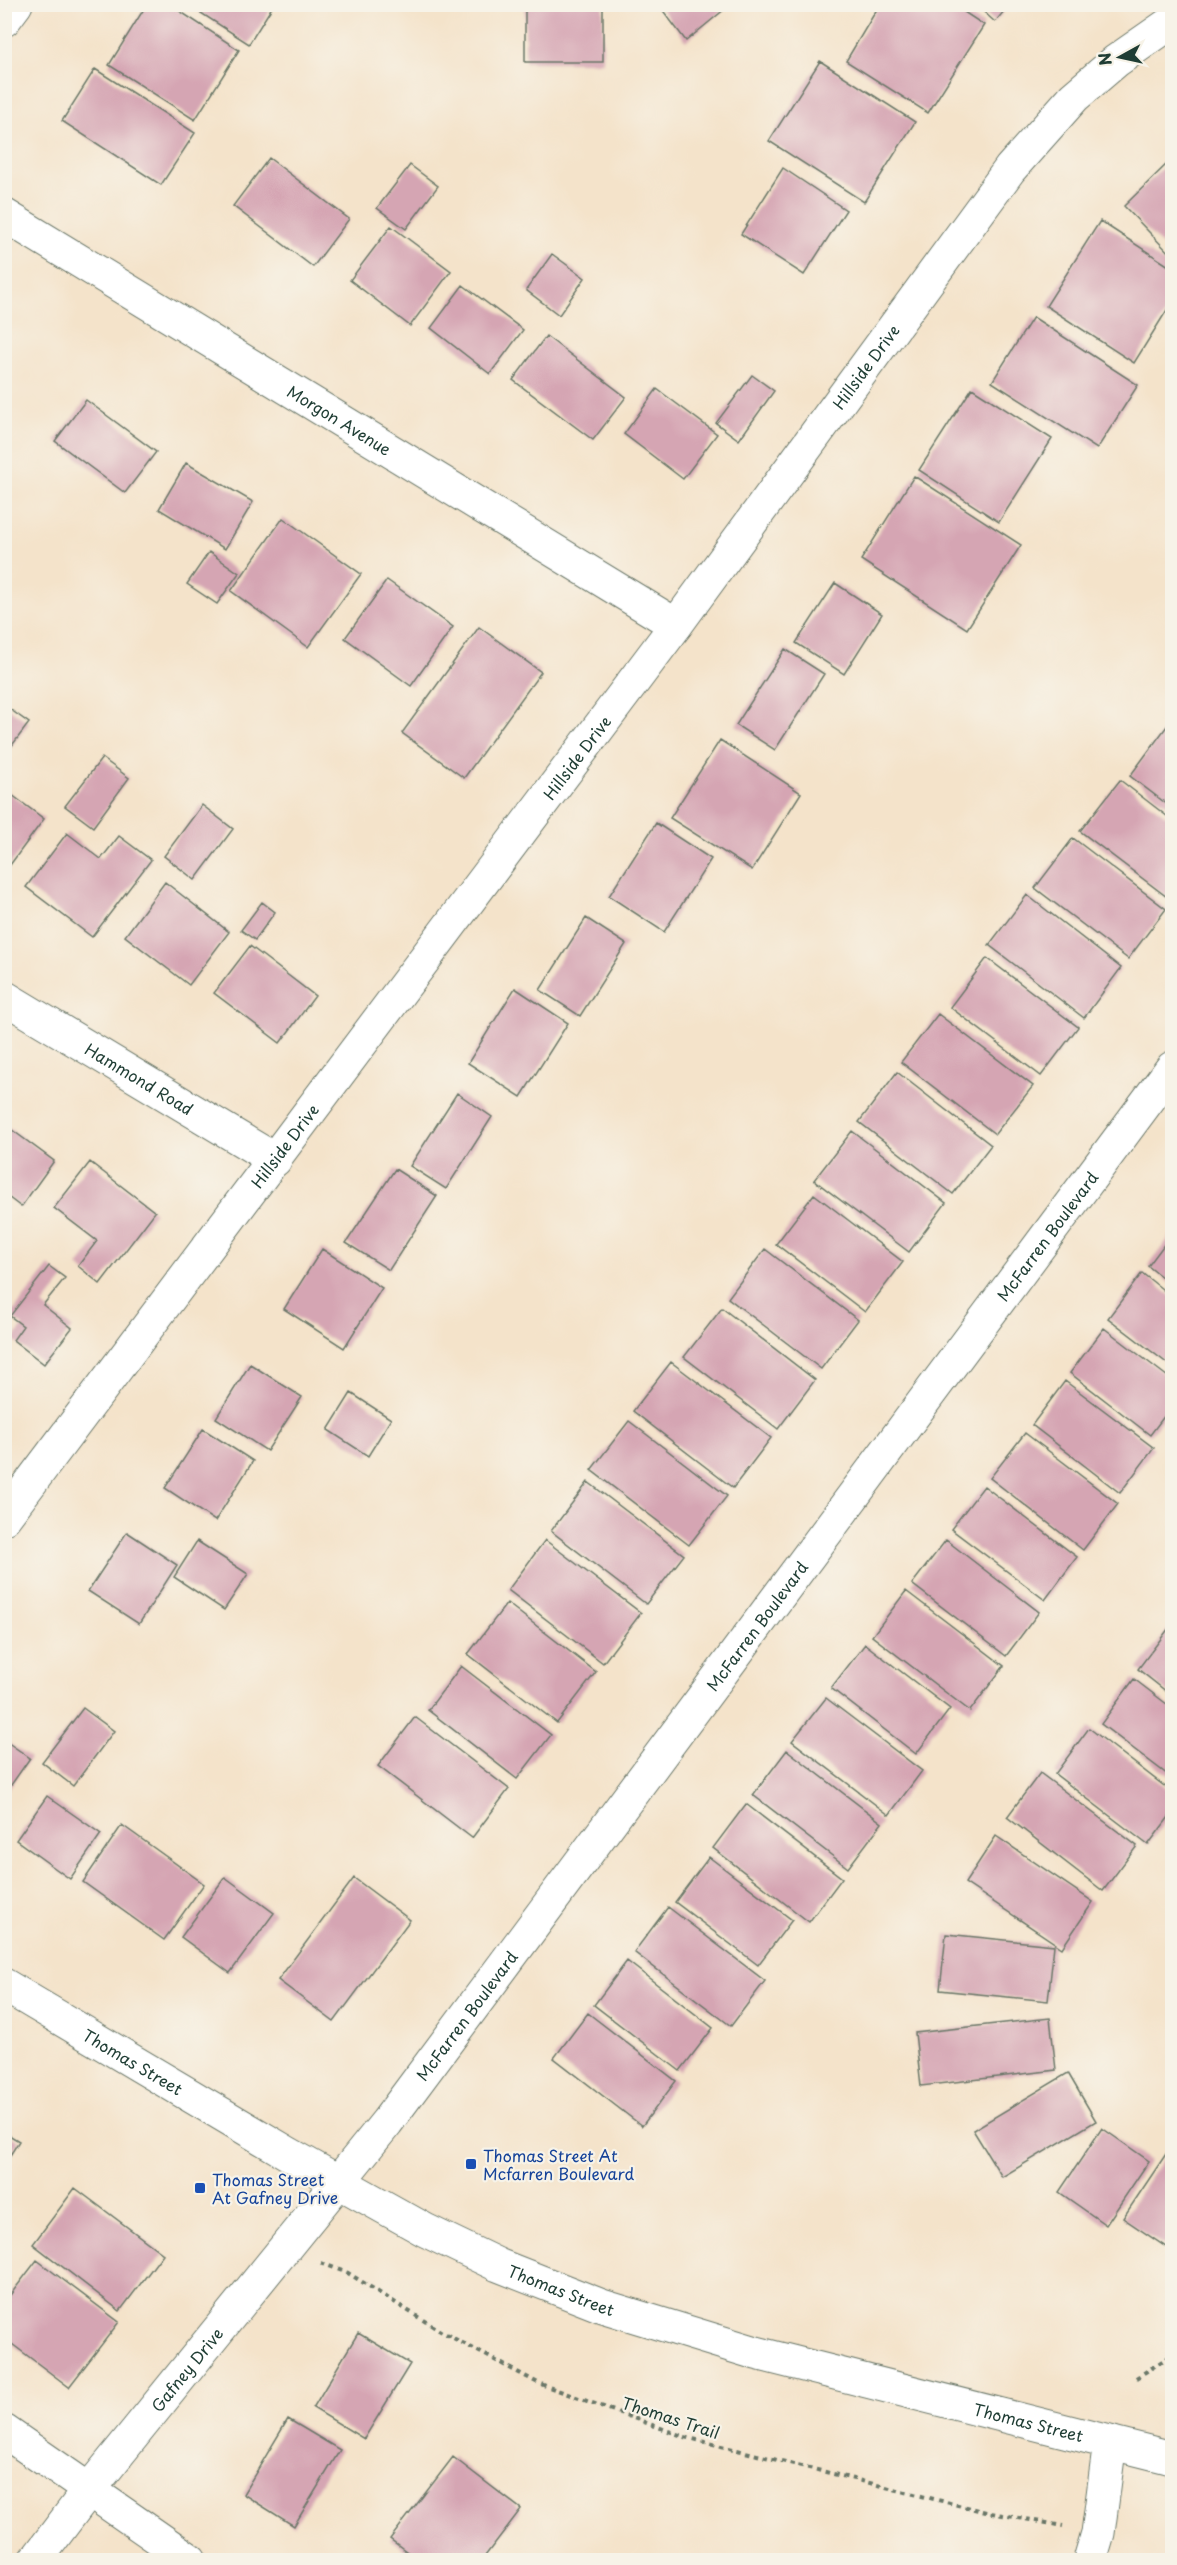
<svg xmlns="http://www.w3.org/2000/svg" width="1177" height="2565" viewBox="0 0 1177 2565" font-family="'Playpen Sans',sans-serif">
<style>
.building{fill:#d5a5b3}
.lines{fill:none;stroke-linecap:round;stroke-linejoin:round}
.minor-casing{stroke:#6a7768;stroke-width:35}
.path{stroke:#6a7768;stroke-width:4;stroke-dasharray:4.5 4.5;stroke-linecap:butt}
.minor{stroke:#fff;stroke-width:33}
.transit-dot{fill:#1a4fb4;stroke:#f7f3e8;stroke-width:2}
.labels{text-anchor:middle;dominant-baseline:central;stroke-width:4.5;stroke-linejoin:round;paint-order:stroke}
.street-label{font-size:16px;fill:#1f3d34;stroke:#f7f3e8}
.transit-label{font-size:16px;fill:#164399;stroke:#f7f3e8;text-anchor:start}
</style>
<rect width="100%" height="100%" fill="#f7f3e8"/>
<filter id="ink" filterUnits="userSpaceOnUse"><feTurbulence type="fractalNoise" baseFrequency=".0167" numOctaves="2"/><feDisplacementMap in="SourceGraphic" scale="12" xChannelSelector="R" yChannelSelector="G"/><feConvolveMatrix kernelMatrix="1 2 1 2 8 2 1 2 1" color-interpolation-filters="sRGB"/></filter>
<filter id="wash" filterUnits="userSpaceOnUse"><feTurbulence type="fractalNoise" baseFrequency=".008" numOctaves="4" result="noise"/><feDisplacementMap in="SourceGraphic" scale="24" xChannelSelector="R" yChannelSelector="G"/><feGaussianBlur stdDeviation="1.35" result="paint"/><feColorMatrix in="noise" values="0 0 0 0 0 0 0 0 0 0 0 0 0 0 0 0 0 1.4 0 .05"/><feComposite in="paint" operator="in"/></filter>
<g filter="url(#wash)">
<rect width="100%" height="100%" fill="#f4e3ca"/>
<g id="blocks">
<path class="building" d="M 147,4 L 169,4 L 239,50 L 195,120 L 109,65 Z
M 187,4 L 274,4 L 249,44 Z
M 525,4 L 603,4 L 603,62 L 525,62 Z
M 658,4 L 731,4 L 686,41 Z
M 880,4 L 952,4 L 984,25 L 928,113 L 846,61 Z
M 975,4 L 1010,4 L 995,22 Z
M 820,61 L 915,122 L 864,202 L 769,141 Z
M 95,69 L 195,133 L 161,185 L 62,121 Z
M 269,158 L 349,219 L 313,267 L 233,206 Z
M 1172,159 L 1172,256 L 1124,206 Z
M 410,165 L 438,186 L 406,229 L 377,208 Z
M 783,168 L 846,210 L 804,275 L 741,234 Z
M 1100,221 L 1172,268 L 1172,302 L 1134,363 L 1046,306 Z
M 391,226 L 451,271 L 410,326 L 350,280 Z
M 552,254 L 585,278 L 559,315 L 526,290 Z
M 463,285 L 523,330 L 490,374 L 431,328 Z
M 1033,317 L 1138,385 L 1097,449 L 992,382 Z
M 546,336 L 626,397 L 593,440 L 513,380 Z
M 752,375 L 774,391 L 739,440 L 716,423 Z
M 972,388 L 1052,439 L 999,522 L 919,470 Z
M 657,389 L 717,434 L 683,479 L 624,434 Z
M 86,400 L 156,452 L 125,493 L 55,441 Z
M 186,463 L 253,502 L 225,549 L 159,509 Z
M 914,476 L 1021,545 L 967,629 L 861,560 Z
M 283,518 L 361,574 L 308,647 L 231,591 Z
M 209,552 L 239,573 L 217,604 L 187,584 Z
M 387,580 L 453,627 L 411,686 L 345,638 Z
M 835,583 L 882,614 L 844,674 L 796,643 Z
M 479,627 L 541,672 L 464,778 L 402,733 Z
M 785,649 L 824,674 L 775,750 L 736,725 Z
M 4,705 L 29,723 L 4,756 Z
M 1167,726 L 1172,730 L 1172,808 L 1130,776 Z
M 720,740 L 801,793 L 752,870 L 670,818 Z
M 102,758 L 129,778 L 93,827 L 65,806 Z
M 1120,780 L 1172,820 L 1171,900 L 1080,831 Z
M 4,789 L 44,819 L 10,865 L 4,861 Z
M 202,805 L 233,829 L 195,880 L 164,856 Z
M 656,823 L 711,859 L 664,932 L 609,896 Z
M 67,833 L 101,859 L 119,836 L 151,860 L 92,937 L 26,887 Z
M 1073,838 L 1166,909 L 1128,959 L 1035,888 Z
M 165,882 L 229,932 L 189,985 L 125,936 Z
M 1027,895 L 1121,968 L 1084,1018 L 989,945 Z
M 262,902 L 275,912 L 255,940 L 241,930 Z
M 586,918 L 626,944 L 580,1016 L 540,990 Z
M 250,946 L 315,996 L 280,1043 L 214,993 Z
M 987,958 L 1078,1027 L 1041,1076 L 950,1007 Z
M 515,988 L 568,1023 L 521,1097 L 468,1063 Z
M 938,1014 L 1033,1086 L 995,1134 L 901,1062 Z
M 897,1072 L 991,1145 L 953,1194 L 859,1122 Z
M 457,1093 L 492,1117 L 446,1189 L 410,1166 Z
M 4,1124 L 54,1161 L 21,1207 L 4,1194 Z
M 852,1131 L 946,1203 L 909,1252 L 814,1180 Z
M 90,1162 L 155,1212 L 100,1284 L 78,1266 L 97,1241 L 54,1208 Z
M 395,1169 L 437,1196 L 389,1270 L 346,1243 Z
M 814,1194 L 903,1262 L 865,1312 L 776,1244 Z
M 1172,1234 L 1172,1285 L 1148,1266 Z
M 322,1249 L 382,1288 L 344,1348 L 284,1309 Z
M 765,1249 L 858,1320 L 821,1369 L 728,1298 Z
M 49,1266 L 65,1278 L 43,1305 L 72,1328 L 44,1364 L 13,1340 L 23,1326 L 10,1316 Z
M 1142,1273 L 1172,1297 L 1172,1367 L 1108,1318 Z
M 722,1308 L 815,1380 L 778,1429 L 684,1357 Z
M 1104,1328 L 1172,1380 L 1172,1406 L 1150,1435 L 1070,1373 Z
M 671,1362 L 771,1438 L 733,1488 L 633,1411 Z
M 250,1364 L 302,1397 L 267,1451 L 216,1418 Z
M 1065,1381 L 1154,1448 L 1120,1493 L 1032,1425 Z
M 351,1393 L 391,1419 L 368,1456 L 328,1430 Z
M 629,1421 L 727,1496 L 689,1545 L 591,1470 Z
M 203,1429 L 253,1461 L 215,1521 L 165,1488 Z
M 1025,1433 L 1118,1504 L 1083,1550 L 990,1478 Z
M 588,1482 L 684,1555 L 646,1604 L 551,1531 Z
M 984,1486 L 1077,1557 L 1045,1600 L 951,1529 Z
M 127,1532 L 177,1565 L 139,1624 L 88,1591 Z
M 545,1540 L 641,1613 L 603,1663 L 508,1590 Z
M 946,1540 L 1039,1612 L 1006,1656 L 912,1584 Z
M 197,1541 L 248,1574 L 224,1610 L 174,1577 Z
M 906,1591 L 1004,1666 L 970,1711 L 872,1636 Z
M 507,1603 L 596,1672 L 557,1723 L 468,1654 Z
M 1172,1624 L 1172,1696 L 1138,1669 Z
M 865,1644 L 950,1709 L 916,1754 L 831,1688 Z
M 461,1666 L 551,1735 L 517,1779 L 428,1710 Z
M 1134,1679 L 1172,1708 L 1172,1778 L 1101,1724 Z
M 826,1698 L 922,1771 L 889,1815 L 792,1741 Z
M 83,1708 L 114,1731 L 73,1786 L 42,1762 Z
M 415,1717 L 509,1789 L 472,1838 L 378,1766 Z
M 1089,1728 L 1172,1792 L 1172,1813 L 1148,1845 L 1055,1774 Z
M 4,1740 L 30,1758 L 4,1795 Z
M 787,1750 L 882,1823 L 848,1868 L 753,1795 Z
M 1040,1773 L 1137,1846 L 1103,1891 L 1007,1817 Z
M 47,1796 L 101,1834 L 70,1879 L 16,1840 Z
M 746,1804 L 842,1878 L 809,1922 L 713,1848 Z
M 122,1825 L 204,1884 L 164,1940 L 83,1882 Z
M 996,1836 L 1093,1902 L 1062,1948 L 965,1883 Z
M 709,1857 L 792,1920 L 758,1965 L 675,1902 Z
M 225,1877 L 274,1913 L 230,1973 L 181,1937 Z
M 354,1878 L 410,1920 L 334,2022 L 278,1980 Z
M 668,1907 L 765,1981 L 731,2026 L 634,1952 Z
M 946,1934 L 1054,1945 L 1048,2001 L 940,1990 Z
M 627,1961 L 713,2028 L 680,2071 L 594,2005 Z
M 588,2013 L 676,2081 L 642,2126 L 554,2058 Z
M 1050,2018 L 1056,2070 L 921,2086 L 915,2033 Z
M 1068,2073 L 1096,2121 L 1002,2177 L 973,2130 Z
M 1102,2128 L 1149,2161 L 1106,2225 L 1059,2192 Z
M 4,2132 L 19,2141 L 4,2165 Z
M 1172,2145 L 1172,2251 L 1123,2218 Z
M 75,2188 L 163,2254 L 120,2311 L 33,2244 Z
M 37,2260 L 119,2322 L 69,2387 L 4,2338 L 4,2303 Z
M 358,2333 L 410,2364 L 364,2439 L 313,2408 Z
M 288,2419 L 340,2450 L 294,2526 L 243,2494 Z
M 453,2457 L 521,2509 L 482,2560 L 418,2560 L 390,2539 Z"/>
</g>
</g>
<g filter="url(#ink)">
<use href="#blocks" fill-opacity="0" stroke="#6a7768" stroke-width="1.5"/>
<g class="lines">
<g class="minor-casing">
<g id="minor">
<path d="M 4,20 L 16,4"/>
<path id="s1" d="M 4,215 L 676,625"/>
<path id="s2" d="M 4,997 L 275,1160"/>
<path id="s3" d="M 4,1518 L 676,625 L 1010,169 L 1074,97 L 1116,61 L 1172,22"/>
<path id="s4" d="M 4,1985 L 289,2154 L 425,2230 L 498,2265 L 602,2306 L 756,2353 L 1172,2458"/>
<path d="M 4,2431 L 190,2560"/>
<path id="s5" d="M 36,2560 L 88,2491 L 387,2122 L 1172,1068"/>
<path d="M 1090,2560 L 1098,2533 L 1110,2442"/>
</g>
</g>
<path class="path" d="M 321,2263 L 348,2273 L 442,2332 L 538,2383 L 685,2437 L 986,2512 L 1063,2526
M 1136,2378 L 1172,2355"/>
<use href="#minor" class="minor"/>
</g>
</g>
<g class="transit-dot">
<rect x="465" y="2158" width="12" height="12" rx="3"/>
<rect x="194" y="2182" width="12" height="12" rx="3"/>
</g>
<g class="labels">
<g class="street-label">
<text stroke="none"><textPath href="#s3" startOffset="1438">Hillside Drive</textPath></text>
<text stroke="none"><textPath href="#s1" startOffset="393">Morgon Avenue</textPath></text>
<text stroke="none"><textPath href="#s3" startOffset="952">Hillside Drive</textPath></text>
<text stroke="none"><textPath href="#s2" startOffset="158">Hammond Road</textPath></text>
<text stroke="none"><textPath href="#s3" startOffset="466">Hillside Drive</textPath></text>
<text stroke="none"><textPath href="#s5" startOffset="1666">McFarren Boulevard</textPath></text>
<text stroke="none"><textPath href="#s5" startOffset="1180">McFarren Boulevard</textPath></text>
<text stroke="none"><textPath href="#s5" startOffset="694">McFarren Boulevard</textPath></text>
<text stroke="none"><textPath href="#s4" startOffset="150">Thomas Street</textPath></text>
<text stroke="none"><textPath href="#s4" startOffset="636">Thomas Street</textPath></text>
<text stroke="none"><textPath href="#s5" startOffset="243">Gafney Drive</textPath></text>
<text transform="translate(671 2417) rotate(18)">Thomas Trail</text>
<text stroke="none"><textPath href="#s4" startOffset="1122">Thomas Street</textPath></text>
</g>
<g class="transit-label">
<text x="483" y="2155">Thomas Street At<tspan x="483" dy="18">Mcfarren Boulevard</tspan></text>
<text x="212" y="2179">Thomas Street<tspan x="212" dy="18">At Gafney Drive</tspan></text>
</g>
</g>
<rect width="1177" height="2565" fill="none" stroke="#f7f3e8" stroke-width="24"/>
<g transform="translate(1120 57) rotate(262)" stroke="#f7f3e8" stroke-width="4.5" paint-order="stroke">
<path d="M0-4.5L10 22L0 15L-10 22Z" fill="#1f3d34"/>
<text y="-9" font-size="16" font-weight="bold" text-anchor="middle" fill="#1f3d34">N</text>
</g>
</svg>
